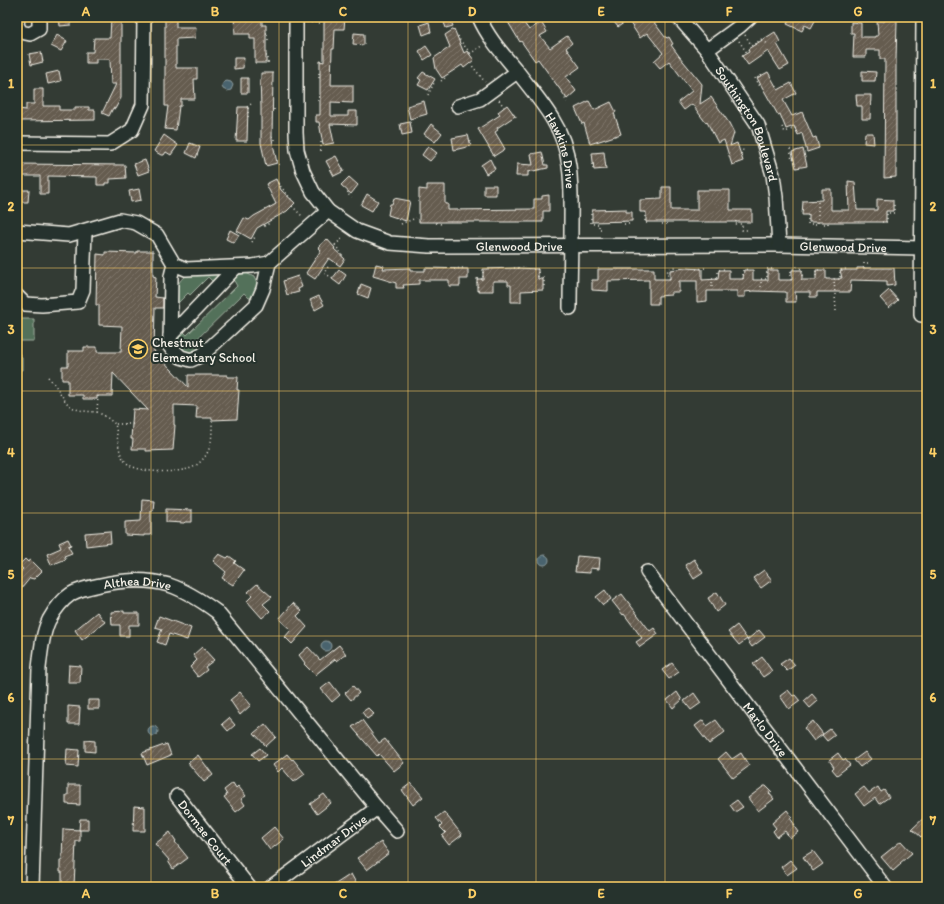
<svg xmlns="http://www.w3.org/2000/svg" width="944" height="904" viewBox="0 0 944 904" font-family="Itim,sans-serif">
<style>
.grass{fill:#52715a;stroke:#a3b1a1}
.forest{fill:url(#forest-crowns);stroke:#a3b1a1}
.water{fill:url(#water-ripples);stroke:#8d9c9f}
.building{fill:url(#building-hatch);stroke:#f4f1e8}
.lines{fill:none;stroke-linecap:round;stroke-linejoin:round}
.minor-casing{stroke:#f4f1e8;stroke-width:16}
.path{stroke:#f4f1e8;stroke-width:1.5;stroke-dasharray:1 3;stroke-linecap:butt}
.minor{stroke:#26332d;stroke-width:13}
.grid{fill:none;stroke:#ffd166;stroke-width:1;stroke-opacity:0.55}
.labels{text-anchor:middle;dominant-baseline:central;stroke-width:4;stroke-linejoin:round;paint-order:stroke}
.street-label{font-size:13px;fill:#f4f1e8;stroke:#26332d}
.poi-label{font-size:13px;fill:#f4f1e8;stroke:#26332d;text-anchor:start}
.neatline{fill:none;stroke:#ffd166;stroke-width:1.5}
.grid-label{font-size:13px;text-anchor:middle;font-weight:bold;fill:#ffd166}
</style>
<defs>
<pattern id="forest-crowns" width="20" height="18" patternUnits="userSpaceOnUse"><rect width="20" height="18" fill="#52715a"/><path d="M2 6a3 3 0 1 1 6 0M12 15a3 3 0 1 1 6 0" fill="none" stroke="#6c8672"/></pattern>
<pattern id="water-ripples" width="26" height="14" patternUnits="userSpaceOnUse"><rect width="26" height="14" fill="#48646e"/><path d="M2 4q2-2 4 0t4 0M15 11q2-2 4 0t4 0" fill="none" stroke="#637b83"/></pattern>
<pattern id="building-hatch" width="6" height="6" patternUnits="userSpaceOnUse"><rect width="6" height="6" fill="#655b4f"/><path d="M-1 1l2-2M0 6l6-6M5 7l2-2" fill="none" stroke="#7c7368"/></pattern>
</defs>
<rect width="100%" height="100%" fill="#333b34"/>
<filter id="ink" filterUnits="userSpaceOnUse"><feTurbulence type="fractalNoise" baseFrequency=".025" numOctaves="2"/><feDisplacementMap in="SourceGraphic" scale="8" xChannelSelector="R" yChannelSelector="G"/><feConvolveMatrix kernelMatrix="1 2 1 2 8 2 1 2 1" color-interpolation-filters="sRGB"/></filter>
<g filter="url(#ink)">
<path class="grass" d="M 189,273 L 218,274 L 219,277 L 213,282 L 208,277 L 190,295 L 188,293 L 176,305 C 175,292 176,281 189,273 Z
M 246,273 L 254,277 L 258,286 L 251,298 L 249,298 L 244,293 L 194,342 L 199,347 L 199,349 C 188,355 175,350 176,337 L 183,331 L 187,335 L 237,286 L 233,279 L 237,275 Z
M 17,319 L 34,319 L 34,341 L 17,341 Z"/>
<path class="forest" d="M 17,351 L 22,357 L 22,370 L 17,370 Z"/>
<path class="water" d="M 227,81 L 231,82 L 233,85 L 231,90 L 227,91 L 223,89 L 222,85 L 224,82 Z
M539 560a5 5 0 1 1 10 0a5 5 0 1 1-10 0Z
M321 646a5 5 0 1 1 10 0a5 5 0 1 1-10 0Z
M148 731a5 5 0 1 1 10 0a5 5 0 1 1-10 0Z"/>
<path class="building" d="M 59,17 L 70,17 L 71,25 L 60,26 Z
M 111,17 L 121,17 L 121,98 L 115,109 L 113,108 L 109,116 L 102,113 L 116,84 L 111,84 L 110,59 L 96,59 L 96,63 L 86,63 L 86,52 L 93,52 L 94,38 L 110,38 Z
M 165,17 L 176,17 L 176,27 L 196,27 L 195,38 L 176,39 L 176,68 L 197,68 L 197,79 L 194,79 L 195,99 L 181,99 L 181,106 L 179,106 L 176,130 L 165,129 L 168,106 L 165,106 Z
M 234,17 L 262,17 L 262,25 L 266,25 L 266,63 L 255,63 L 255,39 L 250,39 L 250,34 L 235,34 Z
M 324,17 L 345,17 L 344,29 L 335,29 L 334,49 L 332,49 L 331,85 L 353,85 L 353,103 L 331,102 L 331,116 L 348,116 L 348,111 L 357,111 L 357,125 L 330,124 L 334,143 L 323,145 L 319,122 L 316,122 L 316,115 L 320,115 L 320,61 L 324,62 Z
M 442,17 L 449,17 L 453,26 L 446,28 Z
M 505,17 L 518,17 L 522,24 L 524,23 L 529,30 L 541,22 L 547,32 L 540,36 L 550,48 L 567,36 L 572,43 L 566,48 L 580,67 L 566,77 L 576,91 L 567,99 L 538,59 L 535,61 L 521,41 L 520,42 Z
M 610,17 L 650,17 L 665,37 L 666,37 L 667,38 L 669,37 L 673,44 L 671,45 L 679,56 L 702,84 L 700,104 L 711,97 L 729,123 L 734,133 L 730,146 L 737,143 L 743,161 L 732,165 L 724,140 L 718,143 L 707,122 L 706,123 L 692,104 L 684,110 L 678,102 L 692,91 L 669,61 L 660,68 L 654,61 L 663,53 L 647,33 L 640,38 L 628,20 L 618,27 Z
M 790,17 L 817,17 L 811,28 L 805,25 L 802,31 L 787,24 Z
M 885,17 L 896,17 L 897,21 L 896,60 L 896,177 L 884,178 L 885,59 L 880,59 L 880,50 L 866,50 L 866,57 L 853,57 L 854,33 L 851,33 L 851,22 L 861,23 L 861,37 L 875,37 L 875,36 L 878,36 L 877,21 L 885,21 Z
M 429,22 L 431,32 L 423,35 L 420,25 Z
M 454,29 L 464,53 L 467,51 L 474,60 L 464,68 L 462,65 L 442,78 L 436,69 L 434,58 L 450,47 L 445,35 Z
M 775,32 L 780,42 L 777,44 L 789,65 L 780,70 L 768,51 L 748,65 L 742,56 L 749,52 L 748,49 Z
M 354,33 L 364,34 L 364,45 L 353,44 Z
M 57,35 L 67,41 L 61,51 L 51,46 Z
M 426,46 L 432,55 L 424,60 L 419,51 Z
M 41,52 L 43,62 L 31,65 L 29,54 Z
M 234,58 L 244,58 L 243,68 L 234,69 Z
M 59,71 L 61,81 L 48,84 L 46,74 Z
M 862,71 L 876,72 L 875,81 L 862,81 Z
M 423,72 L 435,79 L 428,90 L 418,85 L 421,80 L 418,78 Z
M 768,72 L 778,90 L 791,83 L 796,93 L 783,100 L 792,116 L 802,112 L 813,138 L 816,137 L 819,148 L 807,152 L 802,133 L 798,135 L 794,126 L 786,129 L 780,114 L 778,115 L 757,78 Z
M 261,73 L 273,73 L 272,139 L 277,163 L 266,166 L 261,143 L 261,107 L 260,79 L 261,79 Z
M 241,78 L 248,78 L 248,93 L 241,93 Z
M 34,89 L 43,89 L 43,106 L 59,106 L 59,110 L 75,110 L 75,107 L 89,107 L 89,110 L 95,110 L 95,120 L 19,121 L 19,109 L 26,110 L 26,104 L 34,104 Z
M 856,95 L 871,95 L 870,119 L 862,119 L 862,106 L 857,106 Z
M 424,101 L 427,114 L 410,119 L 407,106 Z
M 589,101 L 594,110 L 611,102 L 616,112 L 614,113 L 621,134 L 590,144 L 584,123 L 582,124 L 575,108 Z
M 507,105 L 515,116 L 497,128 L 498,130 L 495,132 L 505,149 L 494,156 L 478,129 L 500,115 L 498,112 Z
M 238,107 L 248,107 L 247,141 L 236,141 Z
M 410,122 L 412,133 L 402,135 L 400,124 Z
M 431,124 L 442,133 L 435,142 L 424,134 Z
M 865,133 L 873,133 L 874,144 L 864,143 Z
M 164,135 L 178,145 L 171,155 L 166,152 L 164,155 L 161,155 L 154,151 Z
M 468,135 L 471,146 L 454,150 L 452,138 Z
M 190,143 L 200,147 L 196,158 L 186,153 Z
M 428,146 L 437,153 L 430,161 L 422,155 Z
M 803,149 L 807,166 L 796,168 L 792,152 Z
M 542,152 L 545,165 L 548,165 L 548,168 L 528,172 L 528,176 L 516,176 L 517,164 L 533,165 L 531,154 Z
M 604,152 L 606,169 L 594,170 L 592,153 Z
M 336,156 L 344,171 L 334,176 L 326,161 Z
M 490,159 L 495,169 L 486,174 L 481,165 Z
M 145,160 L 149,171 L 138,175 L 134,164 Z
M 17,164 L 125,165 L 126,178 L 110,179 L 110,183 L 105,183 L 105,185 L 97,185 L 97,177 L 48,176 L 48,194 L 40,194 L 40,176 L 17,176 Z
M 349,177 L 358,185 L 351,194 L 341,185 Z
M 276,179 L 281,190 L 295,203 L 287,211 L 257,228 L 251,239 L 237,231 L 244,218 L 249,220 L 254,216 L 276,204 L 266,184 Z
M 848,181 L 855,182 L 857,210 L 877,210 L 877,199 L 893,200 L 893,211 L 886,211 L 886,222 L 809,222 L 809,215 L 802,215 L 803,201 L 822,200 L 822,189 L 831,189 L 831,210 L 849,210 Z
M 427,185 L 445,185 L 445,204 L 448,204 L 448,210 L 534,209 L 534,199 L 542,199 L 542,196 L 549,195 L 549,211 L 543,211 L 543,222 L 419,222 L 419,189 L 427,190 Z
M 484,185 L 496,185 L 496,195 L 484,195 Z
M 662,187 L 671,187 L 671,210 L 697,210 L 697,190 L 730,190 L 730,210 L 752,210 L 752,222 L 646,222 L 646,212 L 640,212 L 640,200 L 662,199 Z
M 139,189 L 141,200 L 131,202 L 129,191 Z
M 18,190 L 29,190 L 28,202 L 18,202 Z
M 367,194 L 378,201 L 372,211 L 361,205 Z
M 394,198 L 410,201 L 406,221 L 388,215 L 390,204 L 392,204 Z
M 626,209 L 626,212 L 632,212 L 632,221 L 592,222 L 592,210 Z
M 230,230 L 239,235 L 234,243 L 226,239 Z
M 327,239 L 335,248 L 334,249 L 345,259 L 340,266 L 329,258 L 315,279 L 306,273 L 321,250 L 318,247 Z
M 137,251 L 153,251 L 153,276 L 156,277 L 155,297 L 163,298 L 163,308 L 155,308 L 154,351 L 188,387 L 188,375 L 227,375 L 227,377 L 238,377 L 237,390 L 239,390 L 237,419 L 212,420 L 212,418 L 196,418 L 197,406 L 174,405 L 174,425 L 175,425 L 173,450 L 146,451 L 146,449 L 132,449 L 133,439 L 131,439 L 133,409 L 148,410 L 113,373 L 112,396 L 97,396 L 97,399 L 83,399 L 83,395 L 68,395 L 68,380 L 62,380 L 62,366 L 68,366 L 68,351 L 84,351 L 84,347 L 97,347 L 97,352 L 121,352 L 122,326 L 99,325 L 99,305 L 96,305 L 97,254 L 105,255 L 105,252 L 137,253 Z
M 376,264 L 384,266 L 383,269 L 410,268 L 410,271 L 425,271 L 425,268 L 468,269 L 468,279 L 460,279 L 460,286 L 449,286 L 449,280 L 419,280 L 419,284 L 403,285 L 404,288 L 396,288 L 396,283 L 373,276 Z
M 517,268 L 538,269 L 538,279 L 543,279 L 543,290 L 521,291 L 521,302 L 511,302 L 511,285 L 508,285 L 508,281 L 493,281 L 493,291 L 477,291 L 477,279 L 483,279 L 483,269 Z
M 686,268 L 702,269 L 702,280 L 718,279 L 719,270 L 729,270 L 729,279 L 743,279 L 744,270 L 753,270 L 753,280 L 768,280 L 768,270 L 778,270 L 778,280 L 792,280 L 792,270 L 802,270 L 802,280 L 816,280 L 816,270 L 826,270 L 826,279 L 840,279 L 840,278 L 842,278 L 840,270 L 857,270 L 857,268 L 894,268 L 895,285 L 887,286 L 887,281 L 851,280 L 850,292 L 817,292 L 817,297 L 810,297 L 810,292 L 795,292 L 796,302 L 786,302 L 786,292 L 753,291 L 745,292 L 745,297 L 737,297 L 737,291 L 707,291 L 707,301 L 697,302 L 697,281 L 679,281 L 679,292 L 671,292 L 671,295 L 658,296 L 658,304 L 649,304 L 649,280 L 608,281 L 608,291 L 592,290 L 592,280 L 598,280 L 598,269 L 654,269 L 654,279 L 670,279 L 670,270 Z
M 339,270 L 346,275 L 340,285 L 332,279 Z
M 298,276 L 302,287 L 298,289 L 299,292 L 287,295 L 283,281 Z
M 361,284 L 371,288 L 368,298 L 358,294 Z
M 889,290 L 898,300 L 889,308 L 880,298 Z
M 319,296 L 324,305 L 315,310 L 310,300 Z
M 142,499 L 154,500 L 153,511 L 151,511 L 151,535 L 144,535 L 144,536 L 125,535 L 125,522 L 141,521 Z
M 166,509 L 192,510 L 192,522 L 185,522 L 184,523 L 166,522 Z
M 110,531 L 111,543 L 86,546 L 85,533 Z
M 68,539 L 71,545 L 68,546 L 72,553 L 64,556 L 66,559 L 51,565 L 47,554 L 61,548 L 59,543 Z
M 219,554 L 227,558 L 229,556 L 236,561 L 234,563 L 244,570 L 233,585 L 222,578 L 226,572 L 213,561 Z
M 577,556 L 600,558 L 599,569 L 590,568 L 590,573 L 575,572 Z
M 25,559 L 28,562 L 31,560 L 42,571 L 34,579 L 30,578 L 17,594 L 17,575 L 23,569 L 19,565 Z
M 694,559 L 703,573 L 694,579 L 685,565 Z
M 764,570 L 772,580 L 761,588 L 753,578 Z
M 257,584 L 272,597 L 263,604 L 270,611 L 262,618 L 247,601 L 252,596 L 248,592 Z
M 605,590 L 611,599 L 603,605 L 596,597 Z
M 717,592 L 725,605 L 716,612 L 708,598 Z
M 622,594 L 650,631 L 654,628 L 658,634 L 640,647 L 636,642 L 642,638 L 624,614 L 623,615 L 612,601 Z
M 293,603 L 302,611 L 297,616 L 307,627 L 292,644 L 285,637 L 291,630 L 279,619 Z
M 124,611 L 124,613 L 139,613 L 139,625 L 129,625 L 129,636 L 120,636 L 120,625 L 112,625 L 111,612 Z
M 97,612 L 105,622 L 82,640 L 75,630 Z
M 159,616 L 191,628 L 187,640 L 169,634 L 165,645 L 157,642 L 162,629 L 155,627 Z
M 737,625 L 747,639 L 739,645 L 728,632 Z
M 759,630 L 765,637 L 752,647 L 747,640 Z
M 339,645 L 346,654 L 337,661 L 335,659 L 315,675 L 304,664 L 305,663 L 299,655 L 308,647 L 320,660 Z
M 202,647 L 214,660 L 205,667 L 207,670 L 198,677 L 190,667 L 197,660 L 193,655 Z
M 762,657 L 772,671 L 763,677 L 753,664 Z
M 789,658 L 795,665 L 787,671 L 780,664 Z
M 672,663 L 679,672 L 669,679 L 662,670 Z
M 69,665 L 81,666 L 80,683 L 68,683 Z
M 330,682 L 340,695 L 332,702 L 321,689 Z
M 353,686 L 359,693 L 351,700 L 345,693 Z
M 788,690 L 793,696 L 795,695 L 800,701 L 789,709 L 780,696 Z
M 240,692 L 251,705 L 240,715 L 230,700 Z
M 677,692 L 682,700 L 673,708 L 667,700 Z
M 694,693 L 701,703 L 691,710 L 684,701 Z
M 812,694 L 818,701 L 810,708 L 804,701 Z
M 88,700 L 99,700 L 99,709 L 88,709 Z
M 68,706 L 80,707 L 79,724 L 68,724 Z
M 368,708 L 374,714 L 367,719 L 362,712 Z
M 229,718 L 235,725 L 228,731 L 222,724 Z
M 362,720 L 379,743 L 385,739 L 404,763 L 394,771 L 379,754 L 377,756 L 352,727 Z
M 703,720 L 707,726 L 716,720 L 725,732 L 709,744 L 695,726 Z
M 813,721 L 823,734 L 814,741 L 804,728 Z
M 265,724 L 276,737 L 266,746 L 254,733 Z
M 830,729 L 835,735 L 827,741 L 822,735 Z
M 85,740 L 95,741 L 95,752 L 85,751 Z
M 167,744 L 171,755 L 147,765 L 142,753 Z
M 260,748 L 266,755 L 258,761 L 252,754 Z
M 67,749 L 79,750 L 78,767 L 66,766 Z
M 726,752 L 732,759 L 741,753 L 749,766 L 733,778 L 718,759 Z
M 865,752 L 871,759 L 860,767 L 854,760 Z
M 838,753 L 843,760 L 845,759 L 850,765 L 837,775 L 832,769 L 834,767 L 829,760 Z
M 287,754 L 292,760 L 293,759 L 305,774 L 294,782 L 282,768 L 278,772 L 273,765 Z
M 198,755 L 213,775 L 204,782 L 188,763 Z
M 233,783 L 236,788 L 238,786 L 246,796 L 241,799 L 245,805 L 236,812 L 224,797 L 227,795 L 224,790 Z
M 411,783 L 423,797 L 413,805 L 402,790 Z
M 68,785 L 80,785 L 80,805 L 66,804 L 66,795 L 68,795 Z
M 764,786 L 766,786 L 772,792 L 769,793 L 774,799 L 758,811 L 748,798 Z
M 864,787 L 869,793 L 878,787 L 881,792 L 884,790 L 889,797 L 879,804 L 875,798 L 864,806 L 855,794 Z
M 324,794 L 331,803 L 317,814 L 310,804 Z
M 737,800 L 743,807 L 735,812 L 730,805 Z
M 134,806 L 145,807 L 145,831 L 133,831 Z
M 787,810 L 792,817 L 790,818 L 795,825 L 793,825 L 798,832 L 790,838 L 785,831 L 777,837 L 773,831 L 776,828 L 772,823 Z
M 444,812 L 462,835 L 449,845 L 442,836 L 446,833 L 440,827 L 442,825 L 436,818 Z
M 927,815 L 927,831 L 921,837 L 912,829 Z
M 80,819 L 88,819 L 88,830 L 79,830 Z
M 274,827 L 284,839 L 270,850 L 261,838 Z
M 63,829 L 80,830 L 80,841 L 76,841 L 74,887 L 62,887 L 62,872 L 60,872 L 60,860 L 62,860 Z
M 170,832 L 176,841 L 175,842 L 188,858 L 173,869 L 168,861 L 169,860 L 155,844 Z
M 901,841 L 912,853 L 900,863 L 901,864 L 893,871 L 881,857 Z
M 381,842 L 389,853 L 367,870 L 357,858 Z
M 813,851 L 823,864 L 813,871 L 803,857 Z
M 790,860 L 797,868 L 787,875 L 781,867 Z
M 351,874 L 356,883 L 351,887 L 331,887 Z"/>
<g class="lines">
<g class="minor-casing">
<g id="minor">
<path d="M 18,17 L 17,25 L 21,32 L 30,34 L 39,29 L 39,19 L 38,17"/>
<path id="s1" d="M 296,17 L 296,133 L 297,150 L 303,171 L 313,192 L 328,211 L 357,231 L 390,243 L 429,246 L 779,245 L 922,248"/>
<path id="s2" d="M 479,17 C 488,38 503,54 517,71 C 529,87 543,103 553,120 C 574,153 571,191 571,229 C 571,255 570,281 570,308"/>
<path id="s3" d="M 678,17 L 707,50 L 758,125 L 773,175 L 776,197 L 779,245"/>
<path d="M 707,50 L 740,26 L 750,17"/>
<path d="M 458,106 L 480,99 L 517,72"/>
<path d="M 17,143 L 110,144 L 132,130 L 143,105 L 144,17"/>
<path d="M 17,231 L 69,235 L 120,220 L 136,223 L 157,235 L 174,264 L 186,269 L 253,266 L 269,263 L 328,211"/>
<path d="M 174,264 L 171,276 L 170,347 L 181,357 L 191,360 L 202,355 L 256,305 L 263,289 L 269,263"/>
<path d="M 17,296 L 25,304 L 42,305 L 78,302 L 83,290 L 85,231"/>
<path d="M 921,315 L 923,17"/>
<path d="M 170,336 L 236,267"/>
<path id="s4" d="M 647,572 L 885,887"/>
<path id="s5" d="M 177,796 L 249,887"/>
<path id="s6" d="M 32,887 L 39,668 C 41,652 42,634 49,620 C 54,611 62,600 71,594 C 79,589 90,587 100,585 C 123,580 145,578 169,585 C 187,591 202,601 217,612 L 377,808 L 397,831"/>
<path id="s7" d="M 271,887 L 377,808"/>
</g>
</g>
<path class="path" d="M 251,19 L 251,17
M 270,19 L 270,17
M 307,22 L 320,23
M 266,33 L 268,33 L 268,43
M 745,35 L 752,46 L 763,38 L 767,44 L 769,43
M 458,36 L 459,39 L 471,54
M 739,41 L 747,53
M 470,54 L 483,45
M 266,56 L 268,56 L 268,66
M 470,63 L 485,82
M 319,78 L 319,72 L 320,72
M 755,78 L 759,85 L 761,84
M 441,81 L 445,78 L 444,77
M 428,95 L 435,81
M 566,96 L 564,97 L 567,102
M 499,100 L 504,107
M 318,101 L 318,97 L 320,97
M 247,107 L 251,104
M 272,107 L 274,107 L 274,113
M 513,113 L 517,118
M 248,117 L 248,105
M 782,127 L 785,132 L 796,128
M 272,137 L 274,137 L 274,141
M 790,149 L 792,160 L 794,159
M 321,151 L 321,142 L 322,142
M 741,154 L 743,151 L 742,147
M 277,161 L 278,161 L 279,165
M 593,164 L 593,172
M 278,183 L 291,199
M 348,192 L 347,194 L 352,197
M 292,206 L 302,216
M 592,211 L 591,211 L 591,224 L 599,224 L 599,229 L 604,229
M 645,212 L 645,223 L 650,223
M 808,215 L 808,224 L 818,224 L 818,200 L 813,200
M 396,217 L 396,219 L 402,220
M 623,221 L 623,224 L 629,224
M 736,221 L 735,224 L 742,224 L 742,230 L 748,230
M 882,222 L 887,222 L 887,213 L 894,213 L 894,203
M 436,223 L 441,224 L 441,222
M 401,224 L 416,218
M 662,224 L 667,224 L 666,222
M 824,224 L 828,224 L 828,222
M 264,226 L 270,223 L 269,222
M 252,242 L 255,237 L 253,236
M 335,245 L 343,256
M 335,245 L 344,237
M 328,267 L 324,273 L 333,278
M 514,268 L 520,268
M 864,268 L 864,263 L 870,263
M 454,269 L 464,268
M 533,269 L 538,269 L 538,279 L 544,278 L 544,287
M 696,269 L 706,268
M 296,277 L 299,275
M 670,279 C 665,273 667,268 675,267
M 743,279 L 743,270 L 748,269
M 791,280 L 791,270 L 797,267 L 802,269 L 802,280
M 816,280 L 816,270 L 821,270
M 712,287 L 712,279 L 718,279 L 718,270 L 724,269
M 761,287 L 761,279 L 767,279 L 767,269 L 773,269
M 478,291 L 477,279 L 483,279 L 483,270
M 836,311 L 834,279 L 840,279 L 840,270 L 846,269
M 48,377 C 69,399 60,411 97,412
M 98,396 L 97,412 L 105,416 L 115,424
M 133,424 L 115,424 C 118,435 117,450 124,460 C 133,474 173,473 188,469 C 193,468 200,463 203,459 C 213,448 212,432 212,418"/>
<use href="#minor" class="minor"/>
</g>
</g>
<path class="grid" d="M 151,17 L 151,887M 279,17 L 279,887M 408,17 L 408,887M 536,17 L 536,887M 665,17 L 665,887M 793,17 L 793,887M 17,145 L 927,145M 17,268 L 927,268M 17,391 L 927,391M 17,513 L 927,513M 17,636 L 927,636M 17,759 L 927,759"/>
<defs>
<g id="school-ring" transform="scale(1)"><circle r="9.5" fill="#26332d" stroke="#ffd166" stroke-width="1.5"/><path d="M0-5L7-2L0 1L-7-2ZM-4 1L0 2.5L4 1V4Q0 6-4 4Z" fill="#ffd166"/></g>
</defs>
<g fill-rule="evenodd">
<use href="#school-ring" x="138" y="349"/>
</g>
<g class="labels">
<g class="street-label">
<text stroke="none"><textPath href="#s3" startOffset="129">Southington Boulevard</textPath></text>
<text stroke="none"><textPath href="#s2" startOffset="159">Hawkins Drive</textPath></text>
<text stroke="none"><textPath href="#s1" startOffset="402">Glenwood Drive</textPath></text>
<text stroke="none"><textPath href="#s1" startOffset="726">Glenwood Drive</textPath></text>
<text stroke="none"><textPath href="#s6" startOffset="371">Althea Drive</textPath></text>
<text stroke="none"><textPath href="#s4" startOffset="197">Marlo Drive</textPath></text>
<text stroke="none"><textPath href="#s5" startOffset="46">Dormae Court</textPath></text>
<text stroke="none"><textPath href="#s7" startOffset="78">Lindmar Drive</textPath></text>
</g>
<g class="poi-label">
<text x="152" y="342">Chestnut<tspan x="152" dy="15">Elementary School</tspan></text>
</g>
</g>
<rect width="944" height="904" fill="none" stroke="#26332d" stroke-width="44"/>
<rect x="22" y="22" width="900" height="860" class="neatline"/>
<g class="grid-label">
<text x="86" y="16">A</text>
<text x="215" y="16">B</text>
<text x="343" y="16">C</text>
<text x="472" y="16">D</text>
<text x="601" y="16">E</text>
<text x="729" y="16">F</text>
<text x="858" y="16">G</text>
<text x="11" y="88">1</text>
<text x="933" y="88">1</text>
<text x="11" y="211">2</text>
<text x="933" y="211">2</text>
<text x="11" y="334">3</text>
<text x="933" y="334">3</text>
<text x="11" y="457">4</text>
<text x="933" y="457">4</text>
<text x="11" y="579">5</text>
<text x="933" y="579">5</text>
<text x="11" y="702">6</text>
<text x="933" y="702">6</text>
<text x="11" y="825">7</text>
<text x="933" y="825">7</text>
<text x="86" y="898">A</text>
<text x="215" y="898">B</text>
<text x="343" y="898">C</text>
<text x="472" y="898">D</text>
<text x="601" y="898">E</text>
<text x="729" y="898">F</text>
<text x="858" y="898">G</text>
</g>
</svg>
